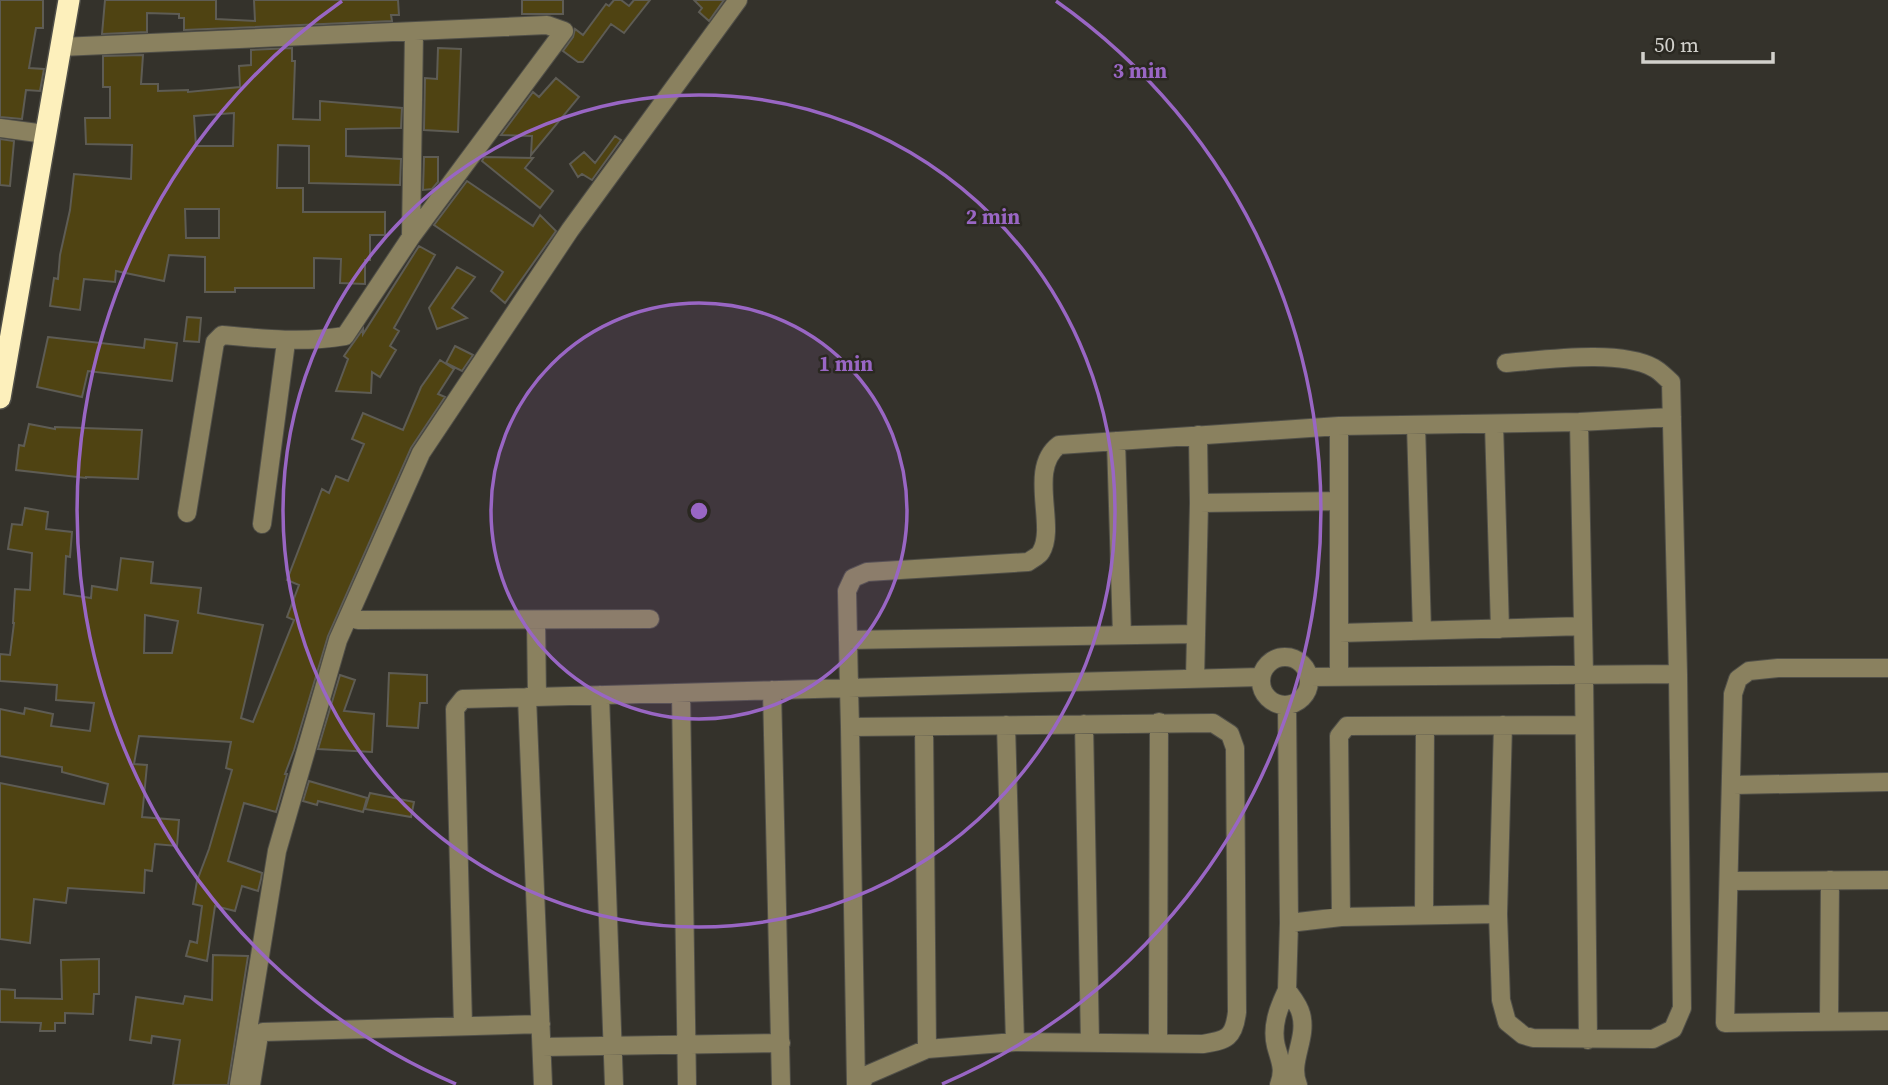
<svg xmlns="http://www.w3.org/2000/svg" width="1888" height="1085" viewBox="0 0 1888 1085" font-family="'Source Serif 4',serif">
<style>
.building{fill:#4f4312;stroke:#5e5c54;stroke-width:2;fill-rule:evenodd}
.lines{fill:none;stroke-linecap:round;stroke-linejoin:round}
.minor-casing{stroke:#504f48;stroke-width:20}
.highway-casing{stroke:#504f48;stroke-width:24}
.minor{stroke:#8a815f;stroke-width:18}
.highway{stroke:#fdf0bc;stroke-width:21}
.ring{fill:none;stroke:#9966c4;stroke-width:3.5}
.centre{fill:#9966c4;stroke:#2a2821;stroke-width:3.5}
.ring-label{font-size:21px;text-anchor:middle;font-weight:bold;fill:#9966c4;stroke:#2a2821;stroke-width:5;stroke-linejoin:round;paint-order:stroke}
</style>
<rect width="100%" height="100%" fill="#34322b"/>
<path class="building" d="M 0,0 L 43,0 L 43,28 L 36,28 L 29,68 L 44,69 L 40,91 L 26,90 L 22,119 L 0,117 Z
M 105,0 L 216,0 L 216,19 L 255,21 L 254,0 L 398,0 L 399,15 L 391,15 L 392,21 L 184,30 L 184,18 L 179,18 L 179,14 L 147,13 L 147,32 L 102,34 Z
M 522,0 L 563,0 L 563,14 L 522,14 Z
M 614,0 L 621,0 L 629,6 L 634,0 L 650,0 L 624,33 L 611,24 L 583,62 L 578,62 L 563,51 L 573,37 L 575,29 L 583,35 L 606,4 L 609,6 Z
M 694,0 L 724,0 L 709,21 L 699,12 L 702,8 Z
M 292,48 L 292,61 L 295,61 L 293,119 L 320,120 L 320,101 L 402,108 L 401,128 L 346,129 L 346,156 L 401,159 L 400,185 L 309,183 L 309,146 L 278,145 L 277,188 L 303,188 L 303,212 L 385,212 L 385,235 L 370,235 L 370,260 L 365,260 L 365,284 L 340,283 L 341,259 L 314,258 L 314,288 L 235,288 L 235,292 L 205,292 L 205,257 L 169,255 L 164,281 L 116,271 L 115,282 L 84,279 L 80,310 L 50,306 L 54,278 L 58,279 L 60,255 L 70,210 L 74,174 L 131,179 L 132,145 L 86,144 L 85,118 L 110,118 L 110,87 L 103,87 L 103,56 L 143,55 L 141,84 L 158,84 L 158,91 L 188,90 L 188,92 L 240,87 L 239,66 L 251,65 L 251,50 ZM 234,113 L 233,146 L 196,146 L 194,116 ZM 185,209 L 219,209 L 219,238 L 186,238 Z
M 438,48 L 461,49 L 458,132 L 424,130 L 425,78 L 437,79 Z
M 556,78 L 579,97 L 531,155 L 532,136 L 501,135 L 533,92 L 539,97 Z
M 615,136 L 621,140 L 592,180 L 582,174 L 578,177 L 570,164 L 584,152 L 595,163 Z
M 0,139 L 14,141 L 10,186 L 0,185 Z
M 424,157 L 438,157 L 438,182 L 432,189 L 423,190 Z
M 484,157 L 533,158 L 525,168 L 553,191 L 540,208 L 482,161 Z
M 467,181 L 533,226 L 540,215 L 556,231 L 505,303 L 491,291 L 503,272 L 434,225 Z
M 419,246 L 435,255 L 394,328 L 399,331 L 390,346 L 396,350 L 380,377 L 372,372 L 371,393 L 336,391 L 348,359 L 344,356 L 363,329 L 363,334 Z
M 457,267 L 475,277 L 452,308 L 467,318 L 437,329 L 429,308 Z
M 187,317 L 201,318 L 199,342 L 184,341 Z
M 48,337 L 144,348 L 145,339 L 177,343 L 172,381 L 88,371 L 82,397 L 37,387 Z
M 455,346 L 473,355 L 462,371 L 446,363 Z
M 440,360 L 454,369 L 438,394 L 445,397 L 411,448 L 328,636 L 294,750 L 285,774 L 287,774 L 276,812 L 244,803 L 228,861 L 262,873 L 261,879 L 258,891 L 242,886 L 235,911 L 215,906 L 207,961 L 186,956 L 190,941 L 197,943 L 202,906 L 193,904 L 197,881 L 209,849 L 232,770 L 226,768 L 231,742 L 139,736 L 134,764 L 147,765 L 142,817 L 179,820 L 177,846 L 155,844 L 152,871 L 145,870 L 144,893 L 68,888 L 66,903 L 34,899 L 30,943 L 0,939 L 0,783 L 104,804 L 108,784 L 62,772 L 62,767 L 0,756 L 0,709 L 24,714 L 25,708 L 53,714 L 51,726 L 90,731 L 94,703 L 56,700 L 57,685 L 0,681 L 0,654 L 10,655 L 14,623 L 13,623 L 15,589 L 30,590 L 32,553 L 8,549 L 12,524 L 22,525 L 25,508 L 48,512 L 46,529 L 72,532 L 70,557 L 66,556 L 64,594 L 91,598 L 92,586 L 117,590 L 121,558 L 153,562 L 151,583 L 201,588 L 198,613 L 263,625 L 241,718 L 253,722 L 294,620 L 287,617 L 299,585 L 287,580 L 322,489 L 329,493 L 336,476 L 348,481 L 364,444 L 352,439 L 363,413 L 403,430 L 421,387 ZM 145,615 L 178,621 L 172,653 L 144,653 Z
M 29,424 L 55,429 L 55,427 L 142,430 L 138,479 L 86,477 L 86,478 L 16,470 L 19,445 L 24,446 Z
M 389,673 L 427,675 L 427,703 L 420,703 L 418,728 L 387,726 Z
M 340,675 L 355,680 L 344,711 L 374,714 L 372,752 L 318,749 Z
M 309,781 L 367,798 L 363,812 L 318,801 L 317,805 L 303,801 Z
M 370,793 L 414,802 L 411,817 L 365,809 Z
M 213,955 L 248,956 L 228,1085 L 173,1085 L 180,1040 L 152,1036 L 151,1043 L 130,1040 L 136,997 L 183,1004 L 185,996 L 212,1000 Z
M 99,959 L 99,994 L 94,994 L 93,1014 L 65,1013 L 65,1023 L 55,1023 L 55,1031 L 40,1031 L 41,1023 L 0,1022 L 0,989 L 15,990 L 15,998 L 62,999 L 61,960 Z"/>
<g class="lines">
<g class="minor-casing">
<path id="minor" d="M 61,47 L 547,25 L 564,31 L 411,237 L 345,336 C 303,343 264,339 222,335 L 215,342 L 187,513
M 0,128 L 45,134
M 411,237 L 414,32
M 1579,422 L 1584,675 L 1588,1040
M 1494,424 L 1500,629
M 1416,425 L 1422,631
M 1339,426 L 1339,675
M 1116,441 L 1122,635
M 1199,503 L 1339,501
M 262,524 L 286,342
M 358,620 L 650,619
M 536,620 L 537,697
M 1339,633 L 1583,626
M 848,640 L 1196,634
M1261 681a24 24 0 1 1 48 0a24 24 0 1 1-48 0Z
M 1888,668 L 1778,668 L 1749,671 L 1738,679 L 1733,694 L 1725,1023 L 1888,1021
M 1309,677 L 1678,674
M 1195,679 L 1199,503 L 1198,435
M 772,690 L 781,1085
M 681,693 L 687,1085
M 600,695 L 614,1085
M 527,697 L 543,1085
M 1287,705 L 1289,923 L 1341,917
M 1084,724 L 1090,1043
M 1006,725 L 1015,1042
M 1503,725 L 1498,914 L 1501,1000 L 1507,1022 L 1523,1035 L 1533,1038 L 1653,1039 L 1673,1029 L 1682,1008 L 1678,674 L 1671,382 C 1666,378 1660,371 1654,368 C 1619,349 1545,360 1506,363
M 850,727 L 856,1085
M 924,727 L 927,1049
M 1733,785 L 1888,782
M 1730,881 L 1888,880
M 1498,914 L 1341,917 L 1339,736 L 1347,726 L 1584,725
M 1424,915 L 1425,726
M 1287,990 L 1289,923
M 1829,1022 L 1830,880
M 463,1025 L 455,709 L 463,699 L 849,688 L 847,591 L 853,578 L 867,572 L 1028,562 C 1032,559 1039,556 1041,552 C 1057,526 1027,469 1059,445 L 1339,426 L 1579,422 L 1672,417
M 1158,1043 L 1159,722
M 542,1047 L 781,1043
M 239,1085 L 277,851 L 338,640 L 421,453 L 570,230 L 738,0
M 251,1085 L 259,1035 L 263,1032 L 541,1024
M 859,1085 L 867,1075 L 927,1049 L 1015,1042 L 1203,1044 C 1227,1040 1234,1038 1237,1012 L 1235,748 L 1230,734 L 1213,723 L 850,727 L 849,688 L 1260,677
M 1279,1085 C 1285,1069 1280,1061 1276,1046 C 1271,1026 1279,1007 1287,990 C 1292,997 1299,1005 1301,1014 C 1308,1039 1288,1062 1298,1085"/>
</g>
<g class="highway-casing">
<path id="highway" d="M 0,398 L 69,0"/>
</g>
<use href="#minor" class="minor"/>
<use href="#highway" class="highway"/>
</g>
<circle cx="699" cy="511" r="208" fill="#9966c4" fill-opacity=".12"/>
<g class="ring">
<circle cx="699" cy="511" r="208"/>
<circle cx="699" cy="511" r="416"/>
<path d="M456 1084A623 623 0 0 1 342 1M1056 1A623 623 0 0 1 942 1084"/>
</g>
<circle cx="699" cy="511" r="10" class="centre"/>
<g class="ring-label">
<text x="1140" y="78">3 min</text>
<text x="993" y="224">2 min</text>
<text x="846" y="371">1 min</text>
</g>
<path d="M1643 52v10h130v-10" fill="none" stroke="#d2d1cc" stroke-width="3.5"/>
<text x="1654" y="52" font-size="21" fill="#d2d1cc" stroke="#2a2821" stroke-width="5" paint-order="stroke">50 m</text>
</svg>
